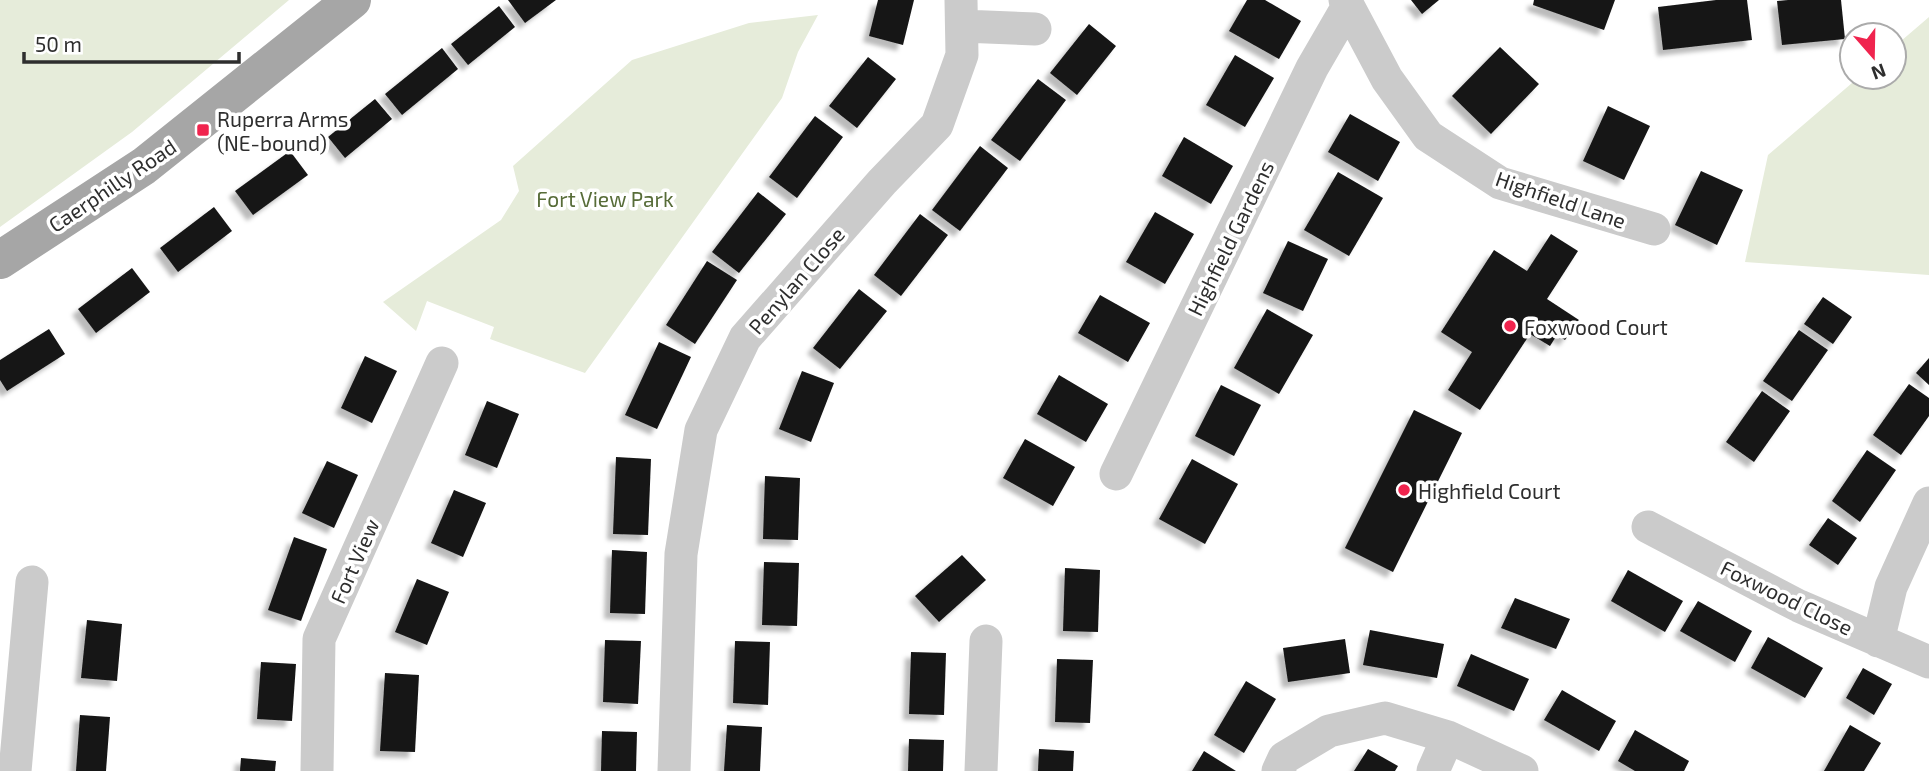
<svg xmlns="http://www.w3.org/2000/svg" width="1929" height="771" viewBox="0 0 1929 771" font-family="'Exo 2',sans-serif">
<style>
.green{fill:#e6ecda}
.building{fill:#151515;filter:url(#shadow)}
.lines{fill:none;stroke-linecap:round;stroke-linejoin:round}
.minor{stroke:#cbcbcb;stroke-width:33}
.major{stroke:#a6a6a6;stroke-width:38}
.poi-dot{fill:#f0244e;stroke:#fff;stroke-width:2.5}
.labels{text-anchor:middle;dominant-baseline:central;stroke-width:7;stroke-linejoin:round;paint-order:stroke}
.poi-label{font-size:21px;fill:#2e2e2e;stroke:#fff;text-anchor:start}
.street-label{font-size:21px;fill:#2e2e2e;stroke:#fff}
.park-label{font-size:21px;fill:#576c38;stroke:#fff}
</style>
<defs>
<filter id="shadow"><feDropShadow dx="-6" dy="6" stdDeviation="2" flood-color="#0004"/></filter>
</defs>
<rect width="100%" height="100%" fill="#fff"/>
<path class="green" d="M 0,0 L 289,0 L 132,132 L 0,227 Z
M 818,15 L 798,52 L 782,98 L 585,373 L 490,339 L 494,327 L 427,301 L 416,331 L 383,302 L 501,220 L 519,191 L 513,166 L 632,60 L 749,23 Z
M 1929,17 L 1929,275 L 1745,262 L 1768,155 L 1859,77 L 1894,77 L 1894,47 Z"/>
<path class="building" d="M 508,0 L 556,0 L 525,23 Z
M 878,0 L 914,0 L 903,45 L 869,36 Z
M 1247,0 L 1265,0 L 1301,21 L 1279,59 L 1229,31 Z
M 1411,0 L 1439,0 L 1422,14 Z
M 1534,0 L 1615,0 L 1604,30 L 1533,5 Z
M 1716,0 L 1747,0 L 1752,40 L 1663,50 L 1658,7 Z
M 1788,0 L 1841,0 L 1845,39 L 1782,45 L 1777,1 Z
M 499,6 L 515,27 L 468,65 L 451,44 Z
M 1089,24 L 1116,46 L 1077,95 L 1050,73 Z
M 1500,47 L 1539,84 L 1491,134 L 1452,96 Z
M 442,48 L 458,69 L 402,115 L 385,94 Z
M 1235,55 L 1274,78 L 1245,127 L 1206,105 Z
M 868,57 L 896,79 L 857,128 L 829,106 Z
M 1038,79 L 1066,100 L 1020,161 L 991,140 Z
M 375,99 L 392,119 L 345,158 L 328,137 Z
M 1608,106 L 1650,126 L 1624,180 L 1583,161 Z
M 1350,114 L 1400,142 L 1378,181 L 1328,152 Z
M 815,116 L 843,137 L 797,198 L 769,177 Z
M 1184,137 L 1233,166 L 1211,204 L 1162,176 Z
M 980,146 L 1008,168 L 960,231 L 932,210 Z
M 290,151 L 308,175 L 253,215 L 235,191 Z
M 1701,171 L 1743,190 L 1717,245 L 1675,225 Z
M 1338,172 L 1383,198 L 1349,256 L 1304,230 Z
M 758,192 L 786,214 L 739,273 L 712,252 Z
M 214,207 L 232,231 L 178,272 L 160,248 Z
M 1155,212 L 1194,234 L 1165,284 L 1126,262 Z
M 920,214 L 948,235 L 901,296 L 874,275 Z
M 1551,234 L 1578,251 L 1547,299 L 1579,320 L 1565,340 L 1557,335 L 1550,346 L 1530,334 L 1480,410 L 1448,390 L 1472,352 L 1441,332 L 1494,250 L 1527,271 Z
M 1288,241 L 1328,259 L 1303,311 L 1263,293 Z
M 707,261 L 737,280 L 695,344 L 666,325 Z
M 132,268 L 150,292 L 96,333 L 78,309 Z
M 859,289 L 887,311 L 840,369 L 813,348 Z
M 1100,295 L 1150,323 L 1128,362 L 1078,333 Z
M 1823,297 L 1852,317 L 1833,344 L 1804,324 Z
M 1267,309 L 1313,335 L 1279,394 L 1234,368 Z
M 49,329 L 65,354 L 7,391 L 0,380 L 0,360 Z
M 1799,330 L 1828,350 L 1792,401 L 1763,381 Z
M 659,342 L 691,357 L 657,429 L 625,415 Z
M 365,356 L 397,371 L 372,423 L 341,408 Z
M 1929,358 L 1929,385 L 1916,373 Z
M 802,371 L 834,383 L 811,442 L 779,429 Z
M 1059,375 L 1108,404 L 1086,442 L 1037,414 Z
M 1909,384 L 1929,398 L 1929,416 L 1901,455 L 1873,435 Z
M 1221,385 L 1261,405 L 1234,456 L 1195,436 Z
M 1762,391 L 1790,411 L 1754,462 L 1726,442 Z
M 487,401 L 519,414 L 497,468 L 465,455 Z
M 1414,410 L 1462,433 L 1393,572 L 1345,548 Z
M 1025,439 L 1075,467 L 1053,506 L 1003,478 Z
M 1867,450 L 1896,470 L 1860,522 L 1832,501 Z
M 616,457 L 651,459 L 648,535 L 613,534 Z
M 1192,459 L 1238,484 L 1205,544 L 1159,519 Z
M 327,461 L 358,475 L 334,528 L 302,513 Z
M 765,476 L 800,478 L 798,540 L 763,539 Z
M 454,490 L 486,503 L 463,557 L 431,543 Z
M 1828,518 L 1857,538 L 1838,565 L 1809,545 Z
M 294,537 L 327,549 L 301,621 L 268,610 Z
M 612,550 L 647,552 L 645,614 L 610,613 Z
M 962,555 L 986,580 L 939,622 L 915,596 Z
M 764,562 L 799,563 L 797,626 L 762,625 Z
M 1065,568 L 1100,570 L 1098,632 L 1063,631 Z
M 1628,570 L 1683,601 L 1665,632 L 1611,601 Z
M 417,579 L 449,592 L 427,645 L 395,632 Z
M 1515,598 L 1570,619 L 1556,649 L 1501,628 Z
M 1698,601 L 1752,631 L 1735,662 L 1680,631 Z
M 87,620 L 122,624 L 117,681 L 81,678 Z
M 1370,630 L 1444,644 L 1437,678 L 1363,665 Z
M 1768,637 L 1823,668 L 1805,698 L 1751,668 Z
M 1345,639 L 1350,673 L 1288,682 L 1283,648 Z
M 605,640 L 641,641 L 638,704 L 603,702 Z
M 735,641 L 770,642 L 768,705 L 733,703 Z
M 911,652 L 946,653 L 944,715 L 909,714 Z
M 1471,654 L 1529,679 L 1514,711 L 1457,686 Z
M 1057,659 L 1093,660 L 1090,723 L 1055,722 Z
M 261,662 L 296,664 L 292,721 L 257,719 Z
M 1863,668 L 1892,684 L 1874,715 L 1846,698 Z
M 385,673 L 419,675 L 415,752 L 380,751 Z
M 1246,681 L 1276,699 L 1244,753 L 1214,735 Z
M 1562,690 L 1616,721 L 1599,751 L 1544,720 Z
M 80,715 L 110,717 L 106,771 L 76,771 Z
M 727,725 L 762,727 L 760,771 L 724,771 Z
M 1850,725 L 1881,743 L 1864,771 L 1824,771 Z
M 1635,730 L 1689,761 L 1684,771 L 1635,771 L 1618,761 Z
M 602,731 L 637,732 L 636,771 L 601,771 Z
M 909,739 L 944,740 L 943,771 L 908,771 Z
M 1039,749 L 1074,751 L 1073,771 L 1038,771 Z
M 1368,749 L 1398,766 L 1395,771 L 1354,771 Z
M 1204,751 L 1236,771 L 1192,771 Z
M 241,758 L 276,761 L 275,771 L 240,771 Z"/>
<g class="lines">
<path class="minor" d="M 1345,0 L 1387,79 L 1428,136 L 1500,183 L 1654,229
M 962,26 L 1035,29
M 1116,474 L 1312,68 L 1348,6
M 1648,527 L 1799,606 L 1929,662
M 1878,641 L 1891,587 L 1929,503
M 15,771 L 32,582
M 317,771 L 319,639 L 442,363
M 674,771 L 681,554 L 701,430 L 745,338 L 882,182 L 937,125 L 962,55 L 961,0
M 981,771 L 986,641
M 1278,771 L 1284,758 L 1329,731 L 1385,718 L 1448,737 L 1522,771
M 1433,771 L 1448,737"/>
<path class="major" d="M 0,260 L 144,166 L 352,0"/>
</g>
<g class="poi-dot">
<rect x="196" y="123" width="14" height="14" rx="3.5"/>
<circle cx="1510" cy="326" r="7"/>
<circle cx="1404" cy="490" r="7"/>
</g>
<g class="labels">
<g class="poi-label">
<text x="217" y="118">Ruperra Arms<tspan x="217" dy="24">(NE-bound)</tspan></text>
<text x="1524" y="326">Foxwood Court</text>
<text x="1418" y="490">Highfield Court</text>
</g>
<g class="street-label">
<text transform="translate(112 185) rotate(-34)">Caerphilly Road</text>
<text transform="translate(1561 199) rotate(19)">Highfield Lane</text>
<text transform="translate(1230 238) rotate(-64)">Highfield Gardens</text>
<text transform="translate(796 280) rotate(-49)">Penylan Close</text>
<text transform="translate(354 561) rotate(-66)">Fort View</text>
<text transform="translate(1787 597) rotate(26)">Foxwood Close</text>
</g>
<g class="park-label">
<text x="605" y="198">Fort View Park</text>
</g>
</g>
<g transform="translate(1873 56) rotate(160)"><circle r="33" fill="#ffffff" stroke="#ababab" stroke-width="2"/>
<path d="M0-5L12 26L0 18L-12 26Z" fill="#f0244e"/>
<text y="-10" font-size="19" font-weight="bold" text-anchor="middle" fill="#2e2e2e">N</text>
</g>
<path d="M24 52v10h215v-10" fill="none" stroke="#2e2e2e" stroke-width="3.5"/>
<text x="35" y="52" font-size="21" fill="#2e2e2e" stroke="#ffffff" stroke-width="5" paint-order="stroke">50 m</text>
</svg>
